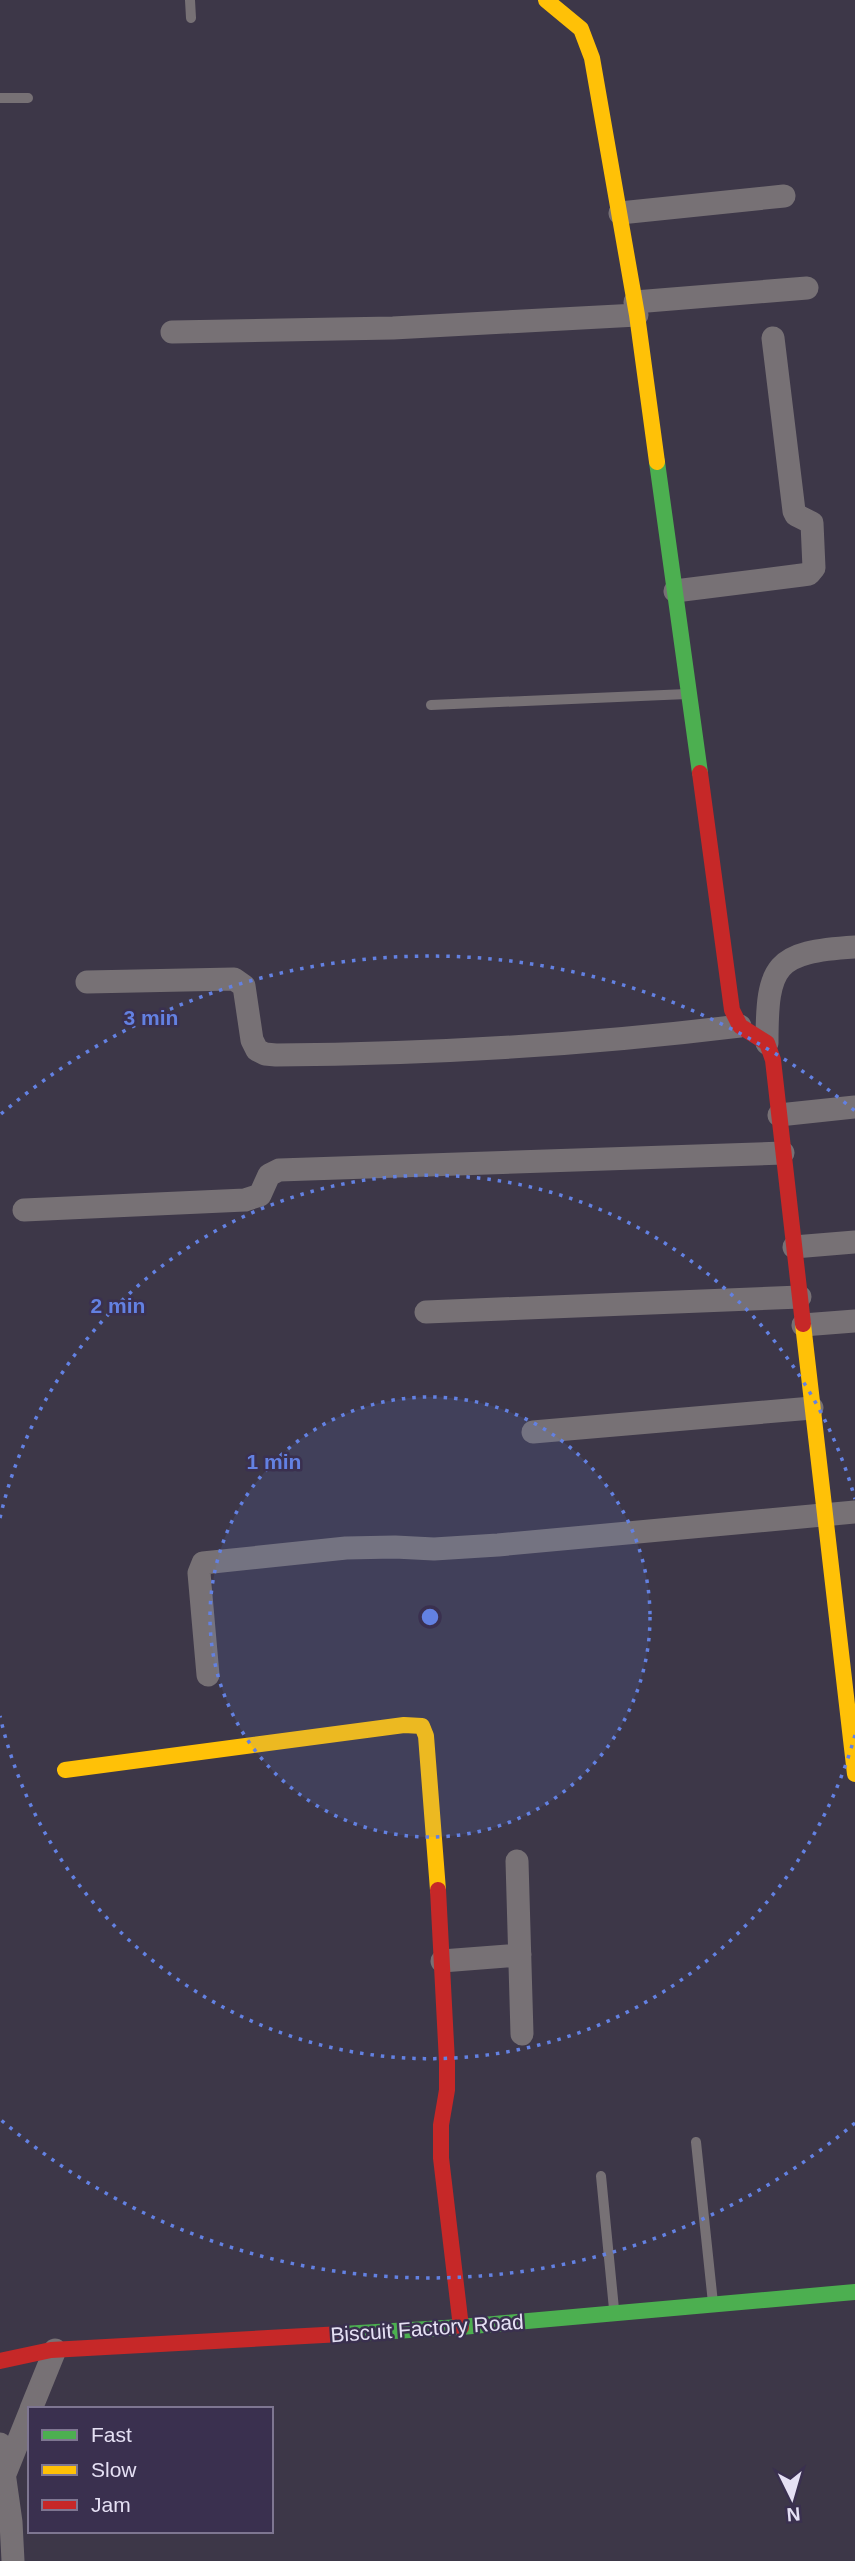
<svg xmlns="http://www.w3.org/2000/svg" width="855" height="2561" viewBox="0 0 855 2561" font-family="Helvetica,sans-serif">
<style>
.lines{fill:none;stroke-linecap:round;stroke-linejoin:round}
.lane{stroke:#777175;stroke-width:10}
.street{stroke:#777175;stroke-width:23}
.fast{stroke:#4caf50;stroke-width:16}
.slow{stroke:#ffc107;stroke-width:16}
.jam{stroke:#c62828;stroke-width:16}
.ring{fill:none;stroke:#6381e2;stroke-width:3.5;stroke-dasharray:3.5 7}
.labels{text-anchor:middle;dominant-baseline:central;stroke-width:5;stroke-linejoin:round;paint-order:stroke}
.street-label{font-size:21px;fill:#e5e0f4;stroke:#3a304f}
.centre{fill:#6381e2;stroke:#3a304f;stroke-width:3.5}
.ring-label{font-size:21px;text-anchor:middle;font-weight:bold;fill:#6381e2;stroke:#3a304f;stroke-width:5;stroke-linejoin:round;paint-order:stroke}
</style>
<rect width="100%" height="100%" fill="#3d3748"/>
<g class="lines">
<path class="lane" d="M 190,0 L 191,18
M 0,98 L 28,98
M 431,705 L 687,694
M 696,2142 L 713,2303
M 601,2176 L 614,2309"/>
<path class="street" d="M 620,213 L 784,196
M 635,302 L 807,288
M 172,332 L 393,328 L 637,315
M 675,591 L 802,575 L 809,574 L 814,568 L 812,523 L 796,515 L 794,511 L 773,338
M 87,982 L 234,979 L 244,986 L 252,1040 L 257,1050 L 265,1054 L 276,1055 C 432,1054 585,1045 740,1026
M 767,1043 C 767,964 775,952 855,947
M 779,1115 L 855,1107
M 24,1210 L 245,1200 L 260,1195 L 269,1175 L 279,1170 L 783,1153
M 794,1247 L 855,1242
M 426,1312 L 800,1297
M 803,1325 L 855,1321
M 533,1432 L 812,1408
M 208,1675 L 199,1573 L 203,1563 L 346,1548 L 395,1547 L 434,1549 L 498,1545 L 855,1512
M 517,1861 L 522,2034
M 442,1961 L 520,1955
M 31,2409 L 55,2350
M 0,2444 L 11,2522 L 13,2561
M 5,2474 L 30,2412"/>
<path class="fast" d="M 657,462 L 700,773
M 342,2334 L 461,2327 L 855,2292"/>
<path class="slow" d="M 546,0 L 581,29 L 592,58 L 637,315 L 657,462
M 803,1324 L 855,1774
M 65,1770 L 404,1725 L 422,1726 L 426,1736 L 438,1890"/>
<path class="jam" d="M 700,773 L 732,1010 L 740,1026 L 767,1043 L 773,1060 L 803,1324
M 438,1890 L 447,2062 L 447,2090 L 441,2125 L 441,2158 L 461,2327
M 0,2361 L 51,2350 L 342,2334"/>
</g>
<circle cx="430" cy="1617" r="220" fill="#6381e2" fill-opacity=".12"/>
<g class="ring">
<circle cx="430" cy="1617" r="220"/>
<path d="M855 1735A441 441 0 0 1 0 1716M0 1518A441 441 0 0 1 855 1499"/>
<path d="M855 2123A661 661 0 0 1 1 2120M1 1114A661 661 0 0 1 855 1111"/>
</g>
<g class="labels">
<g class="street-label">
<text transform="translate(427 2328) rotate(-4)">Biscuit Factory Road</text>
</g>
</g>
<circle cx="430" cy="1617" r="10" class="centre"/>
<g class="ring-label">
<text x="151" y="1025">3 min</text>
<text x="118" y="1313">2 min</text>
<text x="274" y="1469">1 min</text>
</g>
<rect x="28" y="2407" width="245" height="126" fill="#3a304f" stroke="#7e7691" stroke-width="2"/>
<rect x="42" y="2430" width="35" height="10" fill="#4caf50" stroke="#7e7691" stroke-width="2"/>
<text x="91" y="2442" font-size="21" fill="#e5e0f4">Fast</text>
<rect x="42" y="2465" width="35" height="10" fill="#ffc107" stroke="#7e7691" stroke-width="2"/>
<text x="91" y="2477" font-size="21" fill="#e5e0f4">Slow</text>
<rect x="42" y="2500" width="35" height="10" fill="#c62828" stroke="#7e7691" stroke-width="2"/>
<text x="91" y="2512" font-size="21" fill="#e5e0f4">Jam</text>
<g transform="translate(792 2498) rotate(175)" stroke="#3a304f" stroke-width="5" paint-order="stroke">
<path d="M0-5L12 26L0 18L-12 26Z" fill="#e5e0f4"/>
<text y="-10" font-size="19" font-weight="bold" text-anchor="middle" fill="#e5e0f4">N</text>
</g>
</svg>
